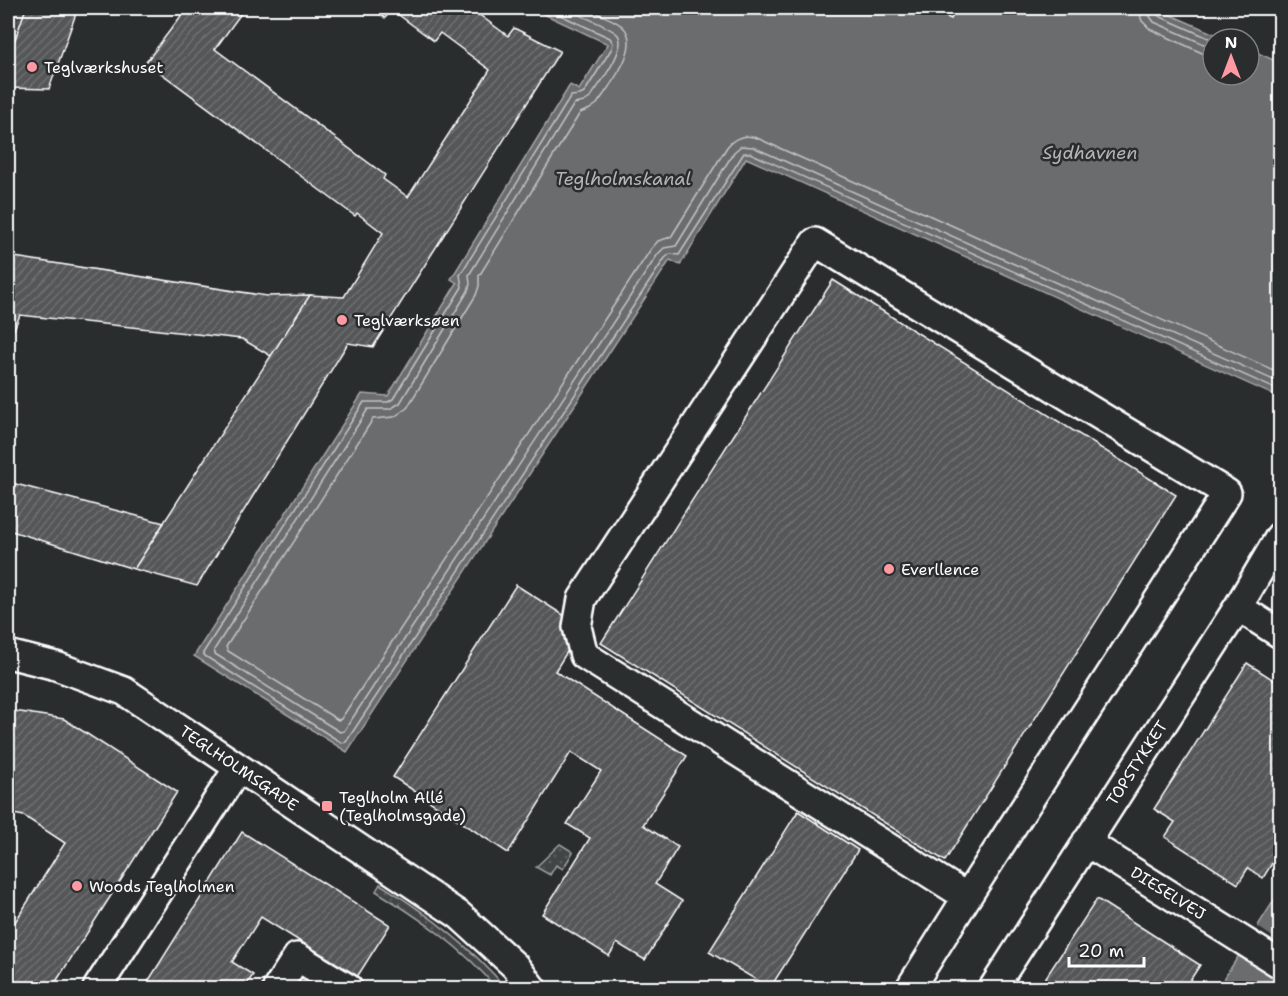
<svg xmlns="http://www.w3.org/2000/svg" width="1288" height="996" viewBox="0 0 1288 996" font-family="'Shantell Sans',sans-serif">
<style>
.grass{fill:url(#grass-dots);stroke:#a0a2a2;stroke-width:1.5}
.forest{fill:url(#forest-crowns);stroke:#a0a2a2;stroke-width:1.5}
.water{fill:#6a6c6d;stroke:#a6a7a7;stroke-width:1.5}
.pier{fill:#2a2d2e}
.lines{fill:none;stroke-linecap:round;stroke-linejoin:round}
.shore{stroke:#c3c4c5;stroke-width:1.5}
.building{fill:url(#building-hatch);stroke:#fff;stroke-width:1.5}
.minor-casing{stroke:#fff;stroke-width:32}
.minor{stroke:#2a2d2e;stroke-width:27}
.poi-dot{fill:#ff9aa2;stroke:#2a2d2e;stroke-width:2}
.labels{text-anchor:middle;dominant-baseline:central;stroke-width:5;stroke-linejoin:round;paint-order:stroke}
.poi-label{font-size:16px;fill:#fff;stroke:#2a2d2e;text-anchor:start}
.street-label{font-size:16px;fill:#fff;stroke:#2a2d2e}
.water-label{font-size:18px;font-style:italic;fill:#b4b6b6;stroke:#2a2d2e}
</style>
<defs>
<pattern id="grass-dots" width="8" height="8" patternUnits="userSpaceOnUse" patternTransform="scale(1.5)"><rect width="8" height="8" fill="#414445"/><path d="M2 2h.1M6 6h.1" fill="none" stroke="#5e6061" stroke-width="1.8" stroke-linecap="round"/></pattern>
<pattern id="forest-crowns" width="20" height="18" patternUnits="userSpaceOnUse" patternTransform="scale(1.5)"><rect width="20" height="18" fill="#414445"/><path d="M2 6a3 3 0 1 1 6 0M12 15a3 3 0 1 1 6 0" fill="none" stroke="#5e6061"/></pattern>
<pattern id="building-hatch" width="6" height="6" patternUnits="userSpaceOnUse" patternTransform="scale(1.5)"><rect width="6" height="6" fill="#555758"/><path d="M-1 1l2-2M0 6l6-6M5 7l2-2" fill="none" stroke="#6e7071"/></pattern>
</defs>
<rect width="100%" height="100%" fill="#2a2d2e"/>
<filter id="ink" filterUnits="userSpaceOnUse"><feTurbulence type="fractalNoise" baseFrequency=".0167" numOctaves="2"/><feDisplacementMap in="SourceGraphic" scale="12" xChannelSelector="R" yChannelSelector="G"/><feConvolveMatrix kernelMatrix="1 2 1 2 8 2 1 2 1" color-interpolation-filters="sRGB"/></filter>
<g filter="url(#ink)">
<path class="grass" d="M 560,844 L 573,852 L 563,869 L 556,865 L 550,875 L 536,867 Z
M 380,884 C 427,913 470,946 506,988 L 496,988 C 464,948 419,918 376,891 Z"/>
<path class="forest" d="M 8,8 L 26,8 L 13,45 L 8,45 Z"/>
<path class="water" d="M 531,8 L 1155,8 L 1226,39 L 1213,39 L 1213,75 L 1249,75 L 1249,49 L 1280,63 L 1280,398 L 746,158 L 680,265 L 670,260 L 347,752 L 194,656 L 362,394 L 388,396 L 457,283 L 451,279 L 570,85 L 579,90 L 608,44 Z
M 1280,891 L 1280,988 L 1218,988 Z"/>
<path class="pier" d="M 1255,925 L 1280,942 L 1280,983 L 1236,954 Z"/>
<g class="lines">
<path class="shore" d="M 545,8 L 610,38 L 613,43 L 612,48 L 584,93 L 580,95 L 571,96 L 460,275 L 462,287 L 393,399 L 388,402 L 364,402 L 203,653 L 205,656 L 342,743 L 346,742 L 665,258 L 670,254 L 679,255 L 744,153 L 750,153 L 1280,391
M 563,8 C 574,13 612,27 618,35 C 628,48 598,86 590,98 L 584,102 L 574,104 L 469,275 L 470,284 L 468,291 L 400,403 L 390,409 L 368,409 L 214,650 L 215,654 L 340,732 L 344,731 L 658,254 L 664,248 L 676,246 L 734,152 L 741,146 L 753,147 L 1280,383
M 584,8 C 596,13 612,18 622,26 C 644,45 609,86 597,104 L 590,109 L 580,113 L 479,276 L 479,286 L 476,295 L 407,408 L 394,417 L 373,419 L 226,647 L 228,651 L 338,720 L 341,719 L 651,249 L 658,241 L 671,237 L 727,147 C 735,137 745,134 757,138 L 1280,373
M 1138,8 L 1142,21 L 1150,29 L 1213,58
M 1147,8 L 1149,15 L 1154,22 L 1213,48
M 1155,8 L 1156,12 L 1159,16 L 1213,40"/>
</g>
<path class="building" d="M 26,8 L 78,8 L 49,89 L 8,88 L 8,45 L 13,45 Z
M 187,8 L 245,8 L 215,49 L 385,175 L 383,179 L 408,197 L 490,70 L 440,33 L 434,41 L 392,10 L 385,18 L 371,8 L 452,8 L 454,10 L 456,8 L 470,8 L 508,36 L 514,28 L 560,51 L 373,347 L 348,343 L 197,586 L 134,569 L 310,295 L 344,297 L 383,233 L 357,213 L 355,216 L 146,62 Z
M 927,8 L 957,8 L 951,19 Z
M 8,256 L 267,296 L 310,295 L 271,356 L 242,339 L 20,315 L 8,343 Z
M 833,280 L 1176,495 L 945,861 L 601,643 Z
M 8,482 L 164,523 L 134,569 L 8,530 Z
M 516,585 L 568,618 L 575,639 L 555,671 L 687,756 L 643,825 L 678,847 L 655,884 L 682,901 L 645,960 L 617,943 L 609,956 L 542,914 L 590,838 L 567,824 L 601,771 L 571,752 L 508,853 L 393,777 Z
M 1247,663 L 1280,684 L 1280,850 L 1263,878 L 1248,868 L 1238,884 L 1165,837 L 1175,822 L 1154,809 Z
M 8,710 L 64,719 L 177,792 L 52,988 L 8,988 L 8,929 L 10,930 L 65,843 L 24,816 L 8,813 Z
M 798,811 L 858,850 L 770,988 L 709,952 Z
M 242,832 L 390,925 L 357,977 L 261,917 L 232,962 L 253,975 L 244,988 L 231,988 L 220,982 L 216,988 L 144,988 Z
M 1097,899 L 1200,965 L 1185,988 L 1039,988 Z"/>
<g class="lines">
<g class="minor-casing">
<path id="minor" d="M 1238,607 L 1280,634
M 8,654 L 56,666 L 124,691 L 459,915 L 515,966 L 532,988
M 1086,842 L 1280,964
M 97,988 L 238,768
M 277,988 L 297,957 L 348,988
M 910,988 L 967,897 L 1227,493 L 815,242 L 582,599 L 577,627 L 584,655 L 967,897
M 993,988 L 1238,607 L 1280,536"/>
</g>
<use href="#minor" class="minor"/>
</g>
</g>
<g class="poi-dot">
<circle cx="32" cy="67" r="6"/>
<circle cx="342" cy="320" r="6"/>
<circle cx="889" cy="569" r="6"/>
<rect x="321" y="800" width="12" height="12" rx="3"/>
<circle cx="77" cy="886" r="6"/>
</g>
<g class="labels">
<g class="poi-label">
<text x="44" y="67">Teglværkshuset</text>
<text x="354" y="320">Teglværksøen</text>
<text x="901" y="569">Everllence</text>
<text x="339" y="797">Teglholm Allé<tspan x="339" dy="18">(Teglholmsgade)</tspan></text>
<text x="89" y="886">Woods Teglholmen</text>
</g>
<g class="street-label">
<text transform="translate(1137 763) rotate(-57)">TOPSTYKKET</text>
<text transform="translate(239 768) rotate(34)">TEGLHOLMSGADE</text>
<text transform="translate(1168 893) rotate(32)">DIESELVEJ</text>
</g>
<g class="water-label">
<text x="1090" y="153">Sydhavnen</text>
<text x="623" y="179">Teglholmskanal</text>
</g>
</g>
<rect width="1288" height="996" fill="none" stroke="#2a2d2e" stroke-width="30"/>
<rect x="15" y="15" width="1258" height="966" fill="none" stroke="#fff" stroke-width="2" filter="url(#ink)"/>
<g transform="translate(1231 57)"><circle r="28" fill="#2a2d2e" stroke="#7f8182" stroke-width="1.5"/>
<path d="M0-4.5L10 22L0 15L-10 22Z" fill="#ff9aa2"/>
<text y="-9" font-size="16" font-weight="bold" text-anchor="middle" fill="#ffffff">N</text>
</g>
<path d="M1069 957v9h75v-9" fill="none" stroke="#ffffff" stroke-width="3"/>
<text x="1078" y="957" font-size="18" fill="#ffffff" stroke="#2a2d2e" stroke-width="4.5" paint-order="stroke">20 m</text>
</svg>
